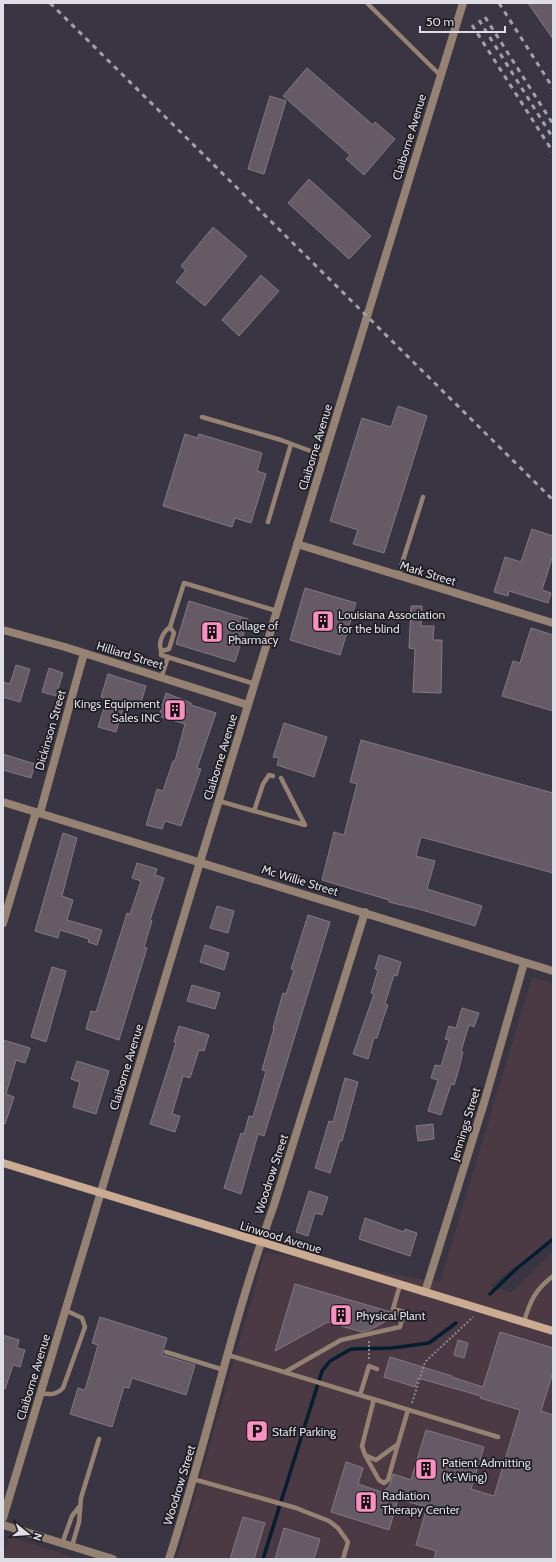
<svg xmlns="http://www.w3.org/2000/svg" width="556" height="1562" viewBox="0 0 556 1562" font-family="Cabin,sans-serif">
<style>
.education{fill:#4b3943}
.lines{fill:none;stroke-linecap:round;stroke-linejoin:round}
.stream{stroke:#051e2f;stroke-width:3.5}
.building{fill:#665a67;stroke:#847885}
.path{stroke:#8b8894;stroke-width:2;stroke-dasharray:2 2;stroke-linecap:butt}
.service{stroke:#968272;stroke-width:4.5}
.minor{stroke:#968272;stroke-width:8}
.tertiary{stroke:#968272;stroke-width:8}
.secondary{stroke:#ccab93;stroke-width:8}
.rail{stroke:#a2a0aa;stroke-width:3;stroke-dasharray:5 5;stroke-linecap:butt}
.labels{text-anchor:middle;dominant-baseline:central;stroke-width:3.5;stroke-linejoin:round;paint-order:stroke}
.street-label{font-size:12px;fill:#dfdde6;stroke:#1f1d24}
.poi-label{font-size:12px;fill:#dfdde6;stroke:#1f1d24;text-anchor:start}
</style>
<rect width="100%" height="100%" fill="#393543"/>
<path class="education" d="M 532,977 L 553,983 L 553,1238 L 490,1286 L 512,1292 L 553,1252 L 553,1559 L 177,1559 L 265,1252 L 440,1282 Z
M 9,1536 L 79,1559 L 3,1559 Z"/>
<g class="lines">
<path class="stream" d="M 490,1294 L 515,1270 L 553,1239
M 263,1559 L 322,1371 L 330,1361 L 351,1349 L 392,1348 L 429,1343 L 456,1323"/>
</g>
<path class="building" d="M 528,3 L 553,3 L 553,39 Z
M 307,68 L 373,125 L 375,122 L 395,139 L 364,175 L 346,159 L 350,155 L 283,96 Z
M 270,96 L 286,101 L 264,174 L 248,169 Z
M 309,179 L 371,236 L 349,259 L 288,203 Z
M 213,227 L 247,256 L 205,306 L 176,282 L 186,270 L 181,266 Z
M 261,275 L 279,291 L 239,336 L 222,320 Z
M 398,406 L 427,416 L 384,553 L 353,544 L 358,530 L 330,521 L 362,418 L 391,427 Z
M 185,434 L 197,438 L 199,434 L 262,453 L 257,471 L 266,474 L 251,523 L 235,518 L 232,527 L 163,506 Z
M 532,529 L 553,536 L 553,555 L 542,590 L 551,593 L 548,603 L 509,591 L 508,596 L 494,592 L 505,557 L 521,562 Z
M 305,588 L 356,603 L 340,655 L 290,640 Z
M 189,601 L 248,619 L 235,662 L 176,644 Z
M 411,606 L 422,606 L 421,626 L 434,626 L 433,640 L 442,640 L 441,693 L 413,692 L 415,649 L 409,648 Z
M 531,628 L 553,635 L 553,711 L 502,696 L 513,661 L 520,663 Z
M 16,665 L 30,669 L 20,702 L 3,697 L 3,682 L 10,684 Z
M 49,668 L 63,673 L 56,696 L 42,692 Z
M 108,674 L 146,686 L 139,709 L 124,705 L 116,732 L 98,727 L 107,699 L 101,697 Z
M 166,693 L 191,703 L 191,705 L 216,713 L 197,768 L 201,769 L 181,826 L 165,821 L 162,829 L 146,825 L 157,789 L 163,791 L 173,761 L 175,761 L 185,724 L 159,716 Z
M 284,723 L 327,737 L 314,777 L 277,765 L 279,758 L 273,757 Z
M 361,740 L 553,793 L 553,873 L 421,837 L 416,856 L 435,861 L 427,889 L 482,906 L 475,926 L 422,910 L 389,902 L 389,900 L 322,880 L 334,832 L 344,835 L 357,784 L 350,782 Z
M 3,754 L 35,764 L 31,778 L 3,770 Z
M 63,833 L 77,838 L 62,896 L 73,900 L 67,920 L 102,930 L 97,945 L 88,942 L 89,939 L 60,930 L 58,938 L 35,931 Z
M 137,863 L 157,869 L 155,875 L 164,878 L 150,920 L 152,921 L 144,947 L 147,948 L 119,1040 L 86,1029 L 91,1011 L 96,1012 L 127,913 L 130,914 L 141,881 L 132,878 Z
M 217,906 L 234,911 L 228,933 L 210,928 Z
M 308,915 L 330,922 L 264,1136 L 258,1134 L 241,1194 L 224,1188 L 241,1133 L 244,1134 L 249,1116 L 253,1117 L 266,1071 L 262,1070 L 274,1028 L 273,1028 L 283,993 L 286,994 L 294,970 L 291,969 Z
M 205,945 L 229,953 L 224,970 L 200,962 Z
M 379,955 L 401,962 L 397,976 L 394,975 L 385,1004 L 388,1005 L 383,1019 L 377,1038 L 374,1038 L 368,1059 L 353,1054 L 374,994 L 371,993 L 378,970 L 375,969 Z
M 52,967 L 66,971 L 46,1042 L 31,1037 Z
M 192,985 L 220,993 L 215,1009 L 187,1001 Z
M 462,1008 L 479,1013 L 474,1027 L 469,1025 L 461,1051 L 463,1052 L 458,1072 L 454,1085 L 451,1084 L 441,1115 L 428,1111 L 438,1080 L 431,1078 L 435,1065 L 441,1066 L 449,1040 L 445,1039 L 449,1026 L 456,1028 Z
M 179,1026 L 209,1035 L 204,1051 L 199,1050 L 190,1078 L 183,1076 L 172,1114 L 180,1116 L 175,1132 L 150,1124 L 176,1043 L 174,1042 Z
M 3,1040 L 30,1048 L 25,1063 L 16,1060 L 6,1094 L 14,1097 L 5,1124 L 3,1124 Z
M 77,1061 L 109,1071 L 96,1114 L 73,1107 L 80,1082 L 71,1079 Z
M 345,1078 L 358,1082 L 342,1141 L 340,1141 L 330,1173 L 315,1168 L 329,1121 L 333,1122 Z
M 433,1124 L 434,1139 L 418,1141 L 416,1126 Z
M 309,1191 L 328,1197 L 322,1215 L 315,1213 L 308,1236 L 296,1232 Z
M 365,1218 L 404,1232 L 405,1229 L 417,1233 L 410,1256 L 359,1239 Z
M 295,1284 L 391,1312 L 399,1314 L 372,1329 L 362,1332 L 328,1322 L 275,1351 Z
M 100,1317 L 167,1338 L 162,1355 L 195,1365 L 186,1395 L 132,1378 L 129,1388 L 124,1387 L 112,1427 L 70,1414 L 78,1388 L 85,1390 L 98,1345 L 92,1343 Z
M 500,1332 L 553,1348 L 553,1372 L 541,1411 L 553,1415 L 553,1559 L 434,1559 L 436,1551 L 416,1545 L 427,1507 L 398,1499 L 389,1530 L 331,1512 L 346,1462 L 363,1468 L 358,1484 L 382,1492 L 389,1487 L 393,1474 L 411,1480 L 426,1430 L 484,1447 L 471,1489 L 494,1496 L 520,1410 L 480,1398 L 481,1396 L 418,1378 L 415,1387 L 384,1377 L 390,1357 L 452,1376 L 452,1377 L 483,1387 Z
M 3,1335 L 19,1340 L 17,1348 L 25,1350 L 20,1367 L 13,1365 L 5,1389 L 3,1388 Z
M 458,1340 L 468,1343 L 464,1358 L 454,1355 Z
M 243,1517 L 265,1523 L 254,1559 L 230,1559 Z
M 284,1528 L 320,1539 L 314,1559 L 275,1559 Z"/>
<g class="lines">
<path class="path" d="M 369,1359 L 369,1341
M 412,1403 L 425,1362 L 473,1317"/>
<path class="service" d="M 367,3 L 440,75
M 202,417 L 281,440 L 324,456
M 268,522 L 291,444
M 398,576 L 423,497
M 170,627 L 184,583 L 277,611
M 162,651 L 169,649 L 174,633 L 170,627 C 165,630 160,638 160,645 C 160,649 162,650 161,655 L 255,684
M 161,678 L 168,657
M 219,801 L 254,811 L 263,784 L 269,775 L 273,776
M 254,811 L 305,825 L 281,778
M 524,1322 C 530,1301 535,1290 553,1276
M 166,1352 L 224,1370
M 228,1355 L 498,1437
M 285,1372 L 341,1340 L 400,1327 L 404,1312 L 393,1309 L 400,1285
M 40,1393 C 50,1395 56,1395 63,1388 L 85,1327 L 82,1318 L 65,1310
M 360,1395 L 369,1366 L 377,1369
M 374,1399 L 362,1446 L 365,1455 L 376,1460 L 398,1444 L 408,1410
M 365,1455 L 379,1480 L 384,1483 L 388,1480 L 398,1444
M 193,1479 L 296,1508 L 329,1521 L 338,1528 L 348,1542 L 343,1559
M 62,1544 L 72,1516 L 79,1507
M 72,1546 L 79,1522 L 81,1498 L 99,1439"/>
<path class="minor" d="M 297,544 L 553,623
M 3,630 L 65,647 L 248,705
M 3,802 L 553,971
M 40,813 L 84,653
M 3,923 L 36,812
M 425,1292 L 484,1103 L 524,963
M 3,1525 L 113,1559
M 169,1559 C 207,1442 232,1321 274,1205 L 365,912"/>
<path class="tertiary" d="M 3,1518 L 200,862 L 463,3"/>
<path class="secondary" d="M 3,1163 L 553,1331"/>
<path class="rail" d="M 50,3 L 553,500
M 499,3 L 553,88
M 485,17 L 553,124
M 479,20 L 553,138
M 472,25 L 553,152"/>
</g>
<defs>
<g id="building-square" transform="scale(1.15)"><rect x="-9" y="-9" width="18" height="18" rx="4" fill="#fc8fc1" stroke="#1f1d24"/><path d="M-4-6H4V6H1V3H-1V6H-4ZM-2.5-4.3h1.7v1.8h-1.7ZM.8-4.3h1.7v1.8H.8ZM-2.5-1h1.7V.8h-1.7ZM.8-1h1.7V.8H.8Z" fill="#111"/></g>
<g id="parking-square" transform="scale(1.15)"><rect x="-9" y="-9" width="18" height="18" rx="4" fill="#fc8fc1" stroke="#1f1d24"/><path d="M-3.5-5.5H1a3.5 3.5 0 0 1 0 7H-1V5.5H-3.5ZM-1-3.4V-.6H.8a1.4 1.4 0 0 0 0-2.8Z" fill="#111"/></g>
</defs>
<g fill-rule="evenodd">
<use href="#building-square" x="323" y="621"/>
<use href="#building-square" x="212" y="632"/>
<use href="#building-square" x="175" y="710"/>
<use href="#building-square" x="341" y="1315"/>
<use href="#parking-square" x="257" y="1431"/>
<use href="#building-square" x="426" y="1469"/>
<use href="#building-square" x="366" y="1502"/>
</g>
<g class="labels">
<g class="street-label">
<text transform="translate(409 137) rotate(-73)">Claiborne Avenue</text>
<text transform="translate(315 447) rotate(-73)">Claiborne Avenue</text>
<text transform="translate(428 573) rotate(17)">Mark Street</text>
<text transform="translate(130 655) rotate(17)">Hilliard Street</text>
<text transform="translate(50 730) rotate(-74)">Dickinson Street</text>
<text transform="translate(220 757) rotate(-73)">Claiborne Avenue</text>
<text transform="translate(300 880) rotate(17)">Mc Willie Street</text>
<text transform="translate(126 1067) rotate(-73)">Claiborne Avenue</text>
<text transform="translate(465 1124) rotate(-73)">Jennings Street</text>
<text transform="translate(271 1174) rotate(-72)">Woodrow Street</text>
<text transform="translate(281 1237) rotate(17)">Linwood Avenue</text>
<text transform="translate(33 1377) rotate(-73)">Claiborne Avenue</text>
<text transform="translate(179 1485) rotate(-73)">Woodrow Street</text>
</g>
<g class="poi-label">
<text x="338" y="614">Louisiana Association<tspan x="338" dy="14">for the blind</tspan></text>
<text x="228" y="625">Collage of<tspan x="228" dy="14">Pharmacy</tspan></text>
<text x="160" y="703" text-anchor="end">Kings Equipment<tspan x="160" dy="14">Sales INC</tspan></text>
<text x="356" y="1315">Physical Plant</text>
<text x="272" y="1431">Staff Parking</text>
<text x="442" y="1462">Patient Admitting<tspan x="442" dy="14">(K-Wing)</tspan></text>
<text x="382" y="1495">Radiation<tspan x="382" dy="14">Therapy Center</tspan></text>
</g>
</g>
<rect width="556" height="1562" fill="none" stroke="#dfdde6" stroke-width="8"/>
<g transform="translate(28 1534) rotate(107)" stroke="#1f1d24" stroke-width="3" paint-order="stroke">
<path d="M0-3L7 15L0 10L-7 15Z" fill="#dfdde6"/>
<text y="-6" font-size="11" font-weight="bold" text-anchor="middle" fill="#dfdde6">N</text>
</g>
<path d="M420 26v6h85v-6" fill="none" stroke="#dfdde6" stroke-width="2"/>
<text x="426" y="26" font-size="12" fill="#dfdde6" stroke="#1f1d24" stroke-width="3" paint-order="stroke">50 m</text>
</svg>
